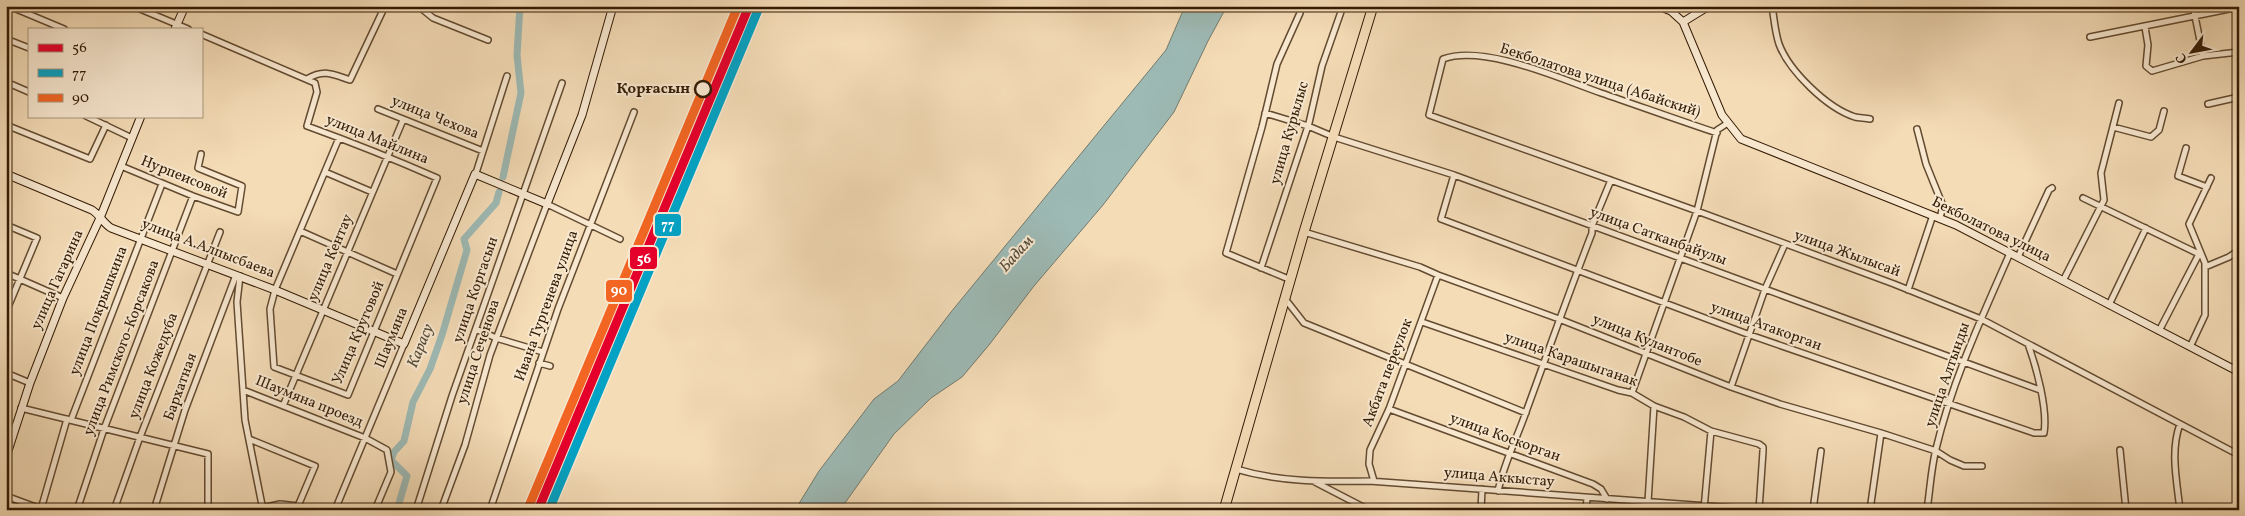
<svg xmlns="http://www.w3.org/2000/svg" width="2245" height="516" viewBox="0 0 2245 516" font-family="Vollkorn,serif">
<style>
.water{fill:#9dbab5;stroke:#737a6e}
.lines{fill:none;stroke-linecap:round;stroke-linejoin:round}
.river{stroke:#9dbab5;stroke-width:7}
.street-casing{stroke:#634b31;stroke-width:8}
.secondary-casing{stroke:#331b04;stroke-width:9}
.highway-casing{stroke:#331b04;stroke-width:11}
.street{stroke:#f8e8d0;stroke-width:5}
.secondary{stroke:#f8e8d0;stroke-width:7}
.highway{stroke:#f4dcb7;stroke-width:9}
.rail-1-casing{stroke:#f8e8d0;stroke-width:12}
.rail-2-casing{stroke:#f8e8d0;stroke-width:12}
.rail-3-casing{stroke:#f8e8d0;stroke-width:12}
.rail-1{stroke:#e4002b;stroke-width:9}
.rail-2{stroke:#03a2c4;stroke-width:9}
.rail-3{stroke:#f26522;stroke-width:9}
.stop-dot{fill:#f8e8d0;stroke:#331b04;stroke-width:2.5}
.labels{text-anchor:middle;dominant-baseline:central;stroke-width:4;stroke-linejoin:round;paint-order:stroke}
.street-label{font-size:15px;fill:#331b04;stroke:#f8e8d0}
.stop-label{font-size:15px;font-weight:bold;fill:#331b04;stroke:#f8e8d0;text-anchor:end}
.water-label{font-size:16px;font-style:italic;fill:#534b39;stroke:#f8e8d0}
.line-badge{stroke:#f8e8d0;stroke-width:2}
.badge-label{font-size:14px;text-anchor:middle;font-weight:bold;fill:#fff}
</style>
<rect width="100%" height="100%" fill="#f4dcb7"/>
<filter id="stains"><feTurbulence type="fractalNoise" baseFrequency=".004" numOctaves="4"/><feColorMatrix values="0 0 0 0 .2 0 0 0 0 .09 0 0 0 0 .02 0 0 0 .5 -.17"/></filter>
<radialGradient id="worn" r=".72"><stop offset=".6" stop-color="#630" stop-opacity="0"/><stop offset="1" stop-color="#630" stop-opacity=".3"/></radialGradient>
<path class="water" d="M 1189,6 L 1227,6 L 1208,41 L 1174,112 L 1103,205 L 1034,286 L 989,345 L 962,377 L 931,398 L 894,434 L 840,510 L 795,510 L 819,471 L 874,399 L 898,381 L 951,312 L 1166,50 L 1182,13 Z"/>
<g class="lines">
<path class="river" d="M 503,177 L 521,93 L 517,55 L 520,6
M 397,510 L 407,476 L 391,460 L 394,452 L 404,441 L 413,402 L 430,369 L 442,335 L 467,250 L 464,239 L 496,203 L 499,192"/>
<g class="street-casing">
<path id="street" d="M 9,6 L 64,29
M 133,6 L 188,29
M 414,6 L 422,9 L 433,18 L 488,40
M 1772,6 C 1774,18 1775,32 1779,44 C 1789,71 1827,108 1855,117 C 1859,118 1865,118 1870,119
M 2193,6 L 2203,56
M 2145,27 L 2148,45 L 2146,66 L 2152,71 L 2203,56 L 2239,52
M 201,34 L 315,83 L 317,92 L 307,126 C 351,142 394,159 437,178 L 348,395 L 274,367 L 270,309 L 275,290 L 339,138
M 2090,37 L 2239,7
M 6,39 L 29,48
M 307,79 C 324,69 332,74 350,80 L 385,6
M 6,82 L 29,92
M 2208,104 L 2239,97
M 378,109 L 483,151
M 1265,113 L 1308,126 L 1334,137 L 1454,175 L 2040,390
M 86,116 L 132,138
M 6,125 L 90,159 L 106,125
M 2113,127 L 2151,137 L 2159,130 L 2164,111
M 1917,129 L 1926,164 L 1943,206 L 1940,218
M 1717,133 C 1678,120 1639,106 1601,93 C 1561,79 1484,44 1443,59 L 1429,115 L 1697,211 L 1894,284 L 1981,319 L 2239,455
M 2186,148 L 2178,176 L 2207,187
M 121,166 L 193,196 L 238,212 L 242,186 L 198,168 L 201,154
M 325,172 L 372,192
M 476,173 L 507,76
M 1454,175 L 1441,219 L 1750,335 L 2034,433 L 2044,433 C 2048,409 2036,366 2028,344
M 2083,198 L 2199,254
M 6,225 L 37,238 L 6,312
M 300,231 L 397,274
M 1304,232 L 1420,267 L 1438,275 L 1559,319 L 1731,387 L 1780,404 L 1881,433 L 1936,451 L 1950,460 L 1964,466 L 1982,466
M 2018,257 L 2049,190 L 2052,188
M 2205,267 L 2229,257 L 2239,250
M 1261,268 L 1309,123 L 1322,66 L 1343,6
M 6,273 L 63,298
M 240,276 L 237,302 L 245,420 L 263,510
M 1291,280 L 1226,253 L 1262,127 L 1277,64 L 1300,13
M 2063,281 L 2104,200 L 2101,173 L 2119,103
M 1908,290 L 1933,215
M 1286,300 L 1304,323 L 1526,413
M 2109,305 L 2146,228
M 1422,322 L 1618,390 L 1632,393 L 1654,406 L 1684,417 L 1711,431 L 1759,444 L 1763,447 L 1763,451 L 1759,510
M 476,329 L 496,338 L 543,352
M 2159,331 L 2199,254
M 2190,347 L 2205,315 L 2205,263 L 2189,224 L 2211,178
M 539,363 L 550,366
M 6,373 L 30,383
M 1731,387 L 1765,289 L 1785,244
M 243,390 L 365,438 L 387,450 L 391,472 L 375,510
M 1632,393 L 1697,211 L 1717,130 L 1728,123
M 283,406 L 403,120
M 21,408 L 208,454 L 208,510
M 1389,409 L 1593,484 L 1601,489 L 1607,499
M 71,420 L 162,184
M 249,439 L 315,466 L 298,506 L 280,504 L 262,508
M 2120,450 L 2126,510
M 1236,469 C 1279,482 1324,482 1369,481 L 1762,510
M 1374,481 L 1369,464 L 1370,450 L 1389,409 L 1438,275
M 1315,482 L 1369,510
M 1498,491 C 1504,463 1517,438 1526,412 C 1548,352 1569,292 1592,233 L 1592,226 L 1611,180
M 6,496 L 44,510
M 1648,502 L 1654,406
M 417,507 L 452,396 L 562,83
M 190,508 L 191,510
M 41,509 L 67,419
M 1704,509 L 1711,431
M 77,510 L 104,429 L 193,196
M 114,510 L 140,437 L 220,232
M 154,510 L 185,410 L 236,275
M 335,510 L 404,344
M 441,510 L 465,445 L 490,355 L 547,204 L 620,239
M 490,510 L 558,309 L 634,112
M 1481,510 L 1482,489
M 1586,510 L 1587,498
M 1813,510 L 1821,451
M 1870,510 L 1881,433
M 1927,510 C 1930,490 1931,469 1936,449 C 1952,381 1982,317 2010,253
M 2180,510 C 2177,482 2170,451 2180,424"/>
</g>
<g class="secondary-casing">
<path id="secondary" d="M 1659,6 L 1671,11 L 1683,22 L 1722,115 L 1741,139 L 1956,225 L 2239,372
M 1683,22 L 1709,6
M 175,29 L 185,6
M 6,174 L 92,210 C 100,215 103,223 111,228 L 275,290 L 404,344 L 475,174 L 547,204 L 582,115 L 613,6
M 6,457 L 30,383 L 63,298 L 100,218 L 141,116"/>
</g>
<g class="highway-casing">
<path id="highway" d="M 1224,510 L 1304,232 L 1373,6"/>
</g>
<use href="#street" class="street"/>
<use href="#secondary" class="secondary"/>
<use href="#highway" class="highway"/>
<g class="rail-1-casing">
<path id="rail-1" d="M 538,510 L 749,6"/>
</g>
<g class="rail-2-casing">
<path id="rail-2" d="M 549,510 L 758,10"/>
</g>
<g class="rail-3-casing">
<path id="rail-3" d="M 529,506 L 738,6"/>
</g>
<use href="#rail-1" class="rail-1"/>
<use href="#rail-2" class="rail-2"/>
<use href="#rail-3" class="rail-3"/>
</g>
<circle class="stop-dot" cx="703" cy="89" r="8"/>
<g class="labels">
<g class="street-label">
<text transform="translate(1600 81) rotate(18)">Бекболатова улица (Абайский)</text>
<text transform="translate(435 118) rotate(22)">улица Чехова</text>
<text transform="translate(1290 133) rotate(-74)">улица Курылыс</text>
<text transform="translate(377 140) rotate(22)">улица Майлина</text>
<text transform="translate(184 178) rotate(22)">Нурпеисовой</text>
<text transform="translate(1991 230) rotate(26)">Бекболатова улица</text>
<text transform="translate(1658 237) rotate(20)">улица Сатканбайулы</text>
<text transform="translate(208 249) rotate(21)">улица А.Алпысбаева</text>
<text transform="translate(1847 254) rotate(20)">улица Жылысай</text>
<text transform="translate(331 258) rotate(-67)">улица Кентау</text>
<text transform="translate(58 280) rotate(-66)">улица Гагарина</text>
<text transform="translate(476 290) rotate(-71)">улица Коргасын</text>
<text transform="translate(547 306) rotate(-70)">Ивана Тургенева улица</text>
<text transform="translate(99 311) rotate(-69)">улица Покрышкина</text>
<text transform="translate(1766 327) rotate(20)">улица Атакорган</text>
<text transform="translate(359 333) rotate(-67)">Улица Круговой</text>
<text transform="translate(392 338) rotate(-68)">Шаумяна</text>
<text transform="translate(1647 341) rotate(22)">улица Кулантобе</text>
<text transform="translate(122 348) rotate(-69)">улица Римского-Корсакова</text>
<text transform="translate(479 352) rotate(-72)">улица Сеченова</text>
<text transform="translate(1571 360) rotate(19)">улица Карашыганак</text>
<text transform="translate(154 366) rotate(-69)">улица Кожедуба</text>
<text transform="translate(1388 373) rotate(-69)">Акбата переулок</text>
<text transform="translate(1948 375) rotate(-71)">улица Алтынды</text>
<text transform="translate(181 387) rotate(-70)">Бархатная</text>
<text transform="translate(309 402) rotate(22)">Шаумяна проезд</text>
<text transform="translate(1505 438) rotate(20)">улица Коскорган</text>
<text transform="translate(1499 478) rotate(5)">улица Аккыстау</text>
</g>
<g class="stop-label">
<text x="690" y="89">Қорғасын</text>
</g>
<g class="water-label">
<text transform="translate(1017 254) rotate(-48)">Бадам</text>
<text transform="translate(421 346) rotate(-68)">Карасу</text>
</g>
</g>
<g class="line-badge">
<rect x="654" y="213" width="28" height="24" rx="5" fill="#03a2c4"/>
<rect x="629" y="246" width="29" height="24" rx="5" fill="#e4002b"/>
<rect x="605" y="279" width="28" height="24" rx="5" fill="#f26522"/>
</g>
<g class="badge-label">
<text x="668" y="230">77</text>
<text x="644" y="263">56</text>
<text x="619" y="295">90</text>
</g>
<rect width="2245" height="516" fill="none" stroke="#f4dcb7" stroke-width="25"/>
<rect x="8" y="8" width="2230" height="501" fill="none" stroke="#331b04" stroke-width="2.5"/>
<rect x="12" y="12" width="2220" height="491" fill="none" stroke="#331b04"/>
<rect x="28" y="28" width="175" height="90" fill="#f8e8d0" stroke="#a9967e"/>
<rect x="38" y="44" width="25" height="8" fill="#e4002b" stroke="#a9967e"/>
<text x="72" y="52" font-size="15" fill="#331b04">56</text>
<rect x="38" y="69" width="25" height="8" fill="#03a2c4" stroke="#a9967e"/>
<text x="72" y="78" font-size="15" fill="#331b04">77</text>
<rect x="38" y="94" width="25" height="8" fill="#f26522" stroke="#a9967e"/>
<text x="72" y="102" font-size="15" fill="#331b04">90</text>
<g transform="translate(2192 52) rotate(238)" stroke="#f8e8d0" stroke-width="4" paint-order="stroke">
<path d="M0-4L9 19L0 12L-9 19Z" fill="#331b04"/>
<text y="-8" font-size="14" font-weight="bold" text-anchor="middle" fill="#331b04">С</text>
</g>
<rect width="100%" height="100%" filter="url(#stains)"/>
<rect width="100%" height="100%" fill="url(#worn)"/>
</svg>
